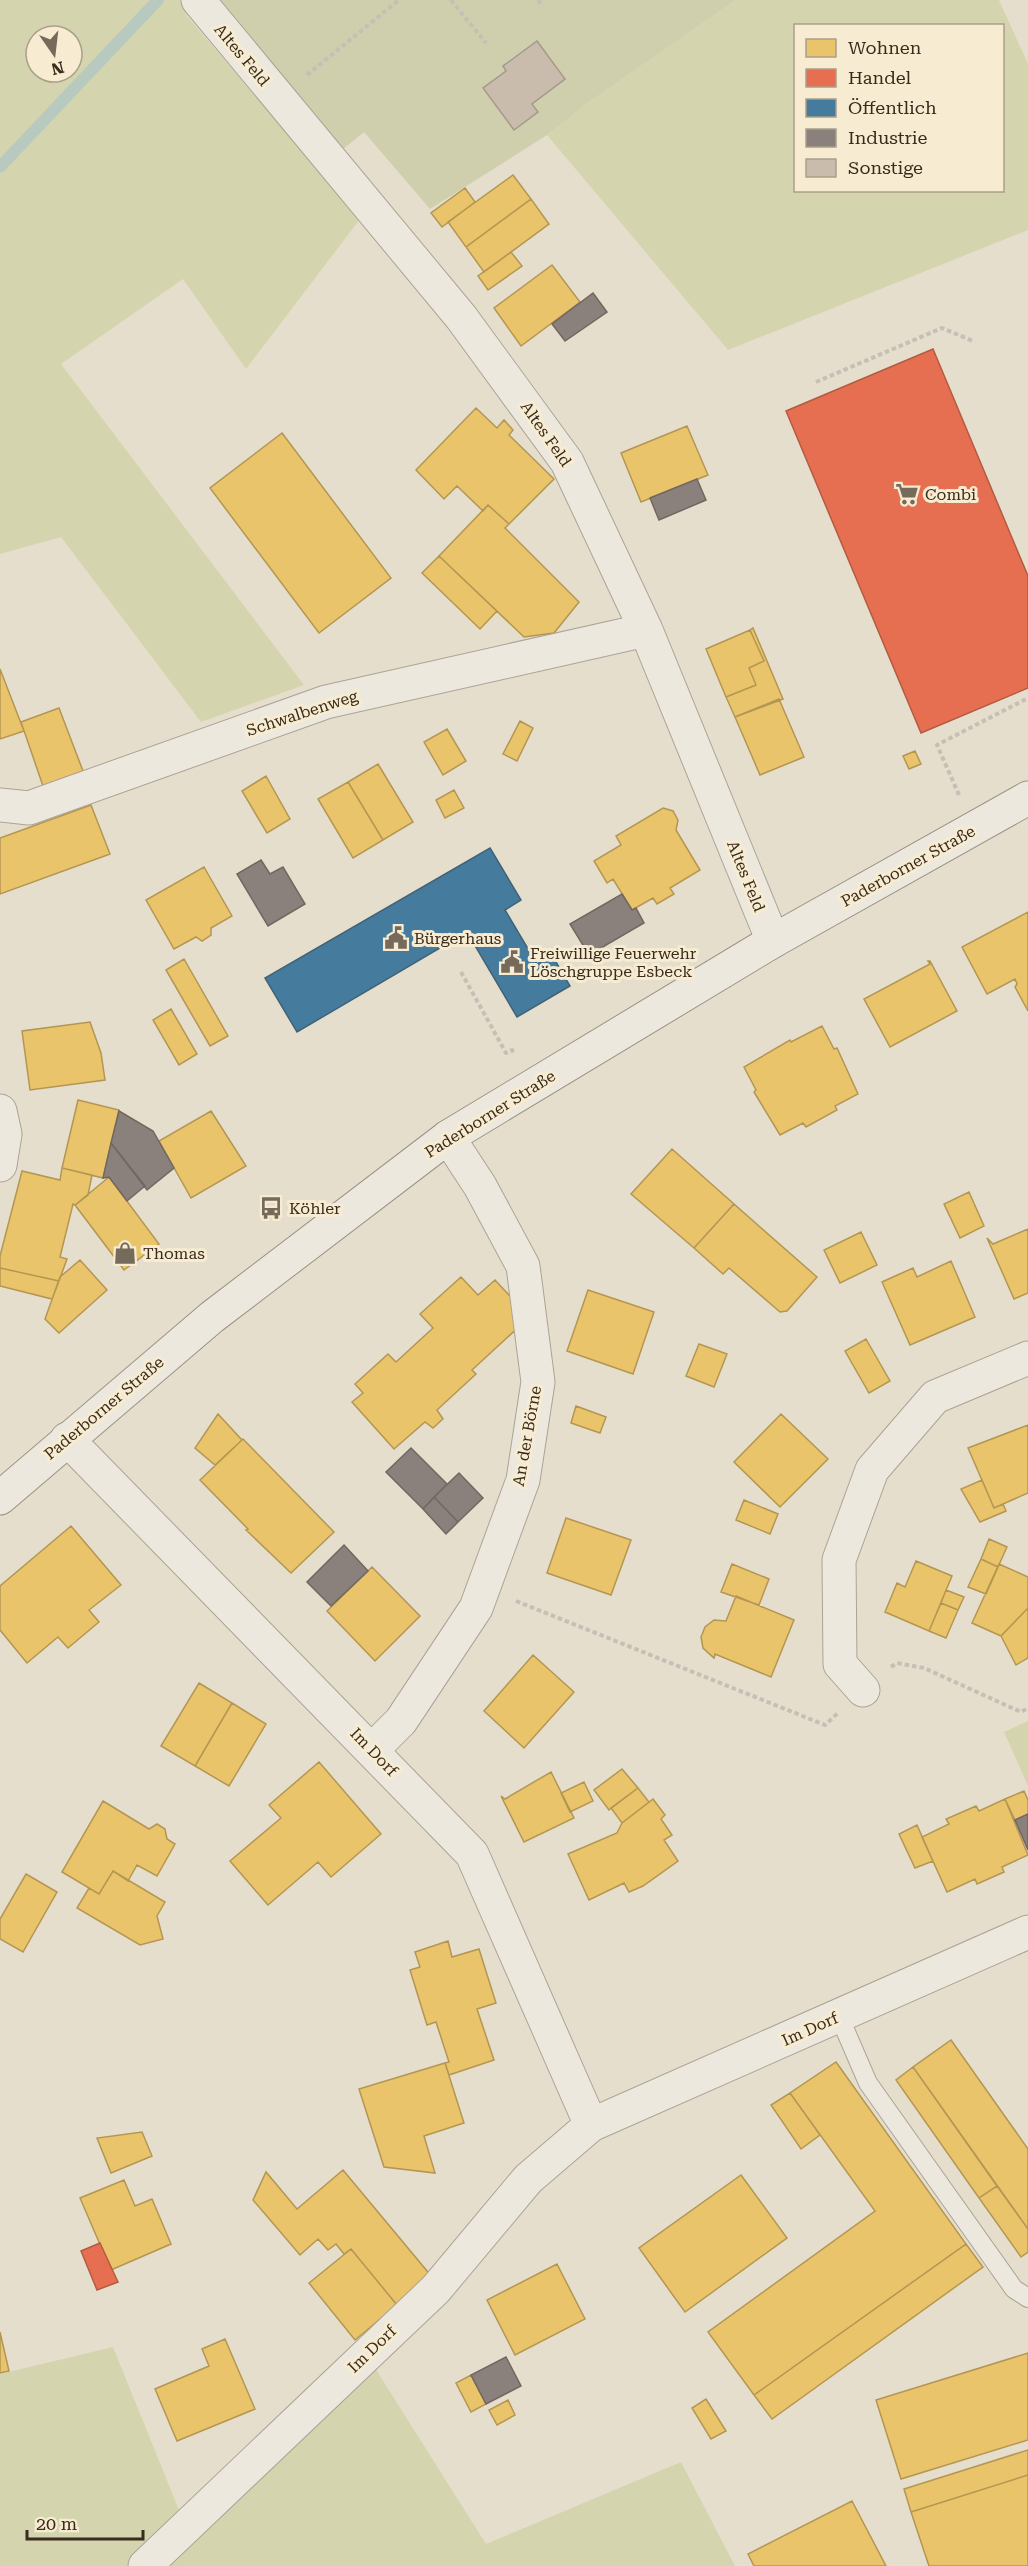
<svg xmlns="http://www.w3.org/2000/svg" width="1028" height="2566" viewBox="0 0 1028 2566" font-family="'Roboto Serif',serif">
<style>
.green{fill:#d4d5ae;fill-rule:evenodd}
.cemetery{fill:#cfcfad}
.homes{fill:#e9c46a;stroke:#b49653;stroke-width:1.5}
.shops{fill:#e76f51;stroke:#b35b41;stroke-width:1.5}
.public{fill:#457b9d;stroke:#416377;stroke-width:1.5}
.industry{fill:#8a817c;stroke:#726760;stroke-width:1.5}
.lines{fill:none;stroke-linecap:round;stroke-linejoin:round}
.stream{stroke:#b8cabf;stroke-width:12}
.building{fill:#c9bcac;stroke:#a6998b;stroke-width:1.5}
.lane-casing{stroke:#aba395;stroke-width:20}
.street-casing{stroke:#aba395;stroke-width:35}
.secondary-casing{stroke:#9a9285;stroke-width:35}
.path{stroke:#c5bfb5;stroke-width:4;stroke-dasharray:4.5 3;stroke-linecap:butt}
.lane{stroke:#ede8de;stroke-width:18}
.street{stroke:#ede8de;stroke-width:33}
.secondary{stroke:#ede8de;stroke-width:33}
.labels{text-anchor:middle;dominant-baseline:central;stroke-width:6;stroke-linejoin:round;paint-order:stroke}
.street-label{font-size:16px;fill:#392b1d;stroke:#f7ecd1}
.poi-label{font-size:16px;fill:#392b1d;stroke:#f7ecd1;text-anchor:start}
</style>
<rect width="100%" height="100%" fill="#e6decc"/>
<path class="green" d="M 0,0 L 180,0 L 187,16 L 360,219 L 246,369 L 183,279 L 61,364 L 304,685 L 201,722 L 61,537 L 0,554 ZM 36,36 L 72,36 L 72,72 L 36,72 Z
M 736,0 L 999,0 L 1028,64 L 1028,230 L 728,350 L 547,135 L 589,102 ZM 796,26 L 1002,26 L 1002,190 L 796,190 Z
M 1028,1721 L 1028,1786 L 1004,1732 Z
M 113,2347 L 181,2515 L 127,2566 L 0,2566 L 0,2374 Z
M 375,2368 L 486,2544 L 681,2462 L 735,2566 L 169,2566 Z"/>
<path class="cemetery" d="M 209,0 L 736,0 L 589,102 L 547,135 L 430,209 L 364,132 L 336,155 Z"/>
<path class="homes" d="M 513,175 L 531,199 L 466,247 L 448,222 Z
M 465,188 L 475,202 L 442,227 L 431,213 Z
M 531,199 L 549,224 L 484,272 L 466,247 Z
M 511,252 L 522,266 L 488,290 L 478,276 Z
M 552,265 L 580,302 L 521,346 L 494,308 Z
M 476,408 L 497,428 L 504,420 L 513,430 L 509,435 L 554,479 L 509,524 L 488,505 L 483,511 L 457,486 L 444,499 L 416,470 Z
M 687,426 L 708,475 L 641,502 L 621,453 Z
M 282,433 L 391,578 L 319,633 L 210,488 Z
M 488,505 L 509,524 L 505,528 L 579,602 L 554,633 L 524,637 L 439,556 Z
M 439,556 L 497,611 L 480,629 L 422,573 Z
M 753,628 L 783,699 L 735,717 L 726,697 L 756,685 L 749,668 L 764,661 L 750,630 Z
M 750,630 L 764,661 L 749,668 L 756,685 L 726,697 L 706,649 Z
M 0,669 L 24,731 L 0,739 Z
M 779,699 L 804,757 L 760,775 L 735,717 Z
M 59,708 L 83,771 L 43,786 L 21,722 Z
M 520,721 L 533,728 L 517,761 L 503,754 Z
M 447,729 L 466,761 L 443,775 L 424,742 Z
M 915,751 L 921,764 L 909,769 L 903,756 Z
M 378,764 L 413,822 L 383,840 L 348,782 Z
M 266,776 L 290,819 L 267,833 L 242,791 Z
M 348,782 L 383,840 L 353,858 L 318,799 Z
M 454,790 L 464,808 L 445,818 L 436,800 Z
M 91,805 L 110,854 L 0,894 L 0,838 Z
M 663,808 L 673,811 L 678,820 L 676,830 L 700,870 L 670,888 L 674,894 L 657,904 L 653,898 L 632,910 L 613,879 L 607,883 L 594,861 L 621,845 L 616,836 Z
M 204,867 L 232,916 L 211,928 L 211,935 L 202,941 L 196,937 L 174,949 L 146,900 Z
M 1028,912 L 1028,1011 L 1015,987 L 1017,984 L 1015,979 L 987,994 L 962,947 Z
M 184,959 L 228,1036 L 210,1046 L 166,970 Z
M 928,961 L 930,961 L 957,1011 L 890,1047 L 864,999 L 930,964 Z
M 171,1009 L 197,1054 L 179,1065 L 153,1020 Z
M 90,1022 L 101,1053 L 105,1080 L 30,1090 L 22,1031 Z
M 822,1026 L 834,1049 L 837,1048 L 858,1094 L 835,1106 L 837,1110 L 806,1127 L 803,1123 L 780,1135 L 754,1092 L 756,1090 L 744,1067 L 790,1040 L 791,1042 Z
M 78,1100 L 119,1110 L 103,1178 L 62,1168 Z
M 211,1111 L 246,1166 L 191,1198 L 159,1141 Z
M 672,1149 L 734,1204 L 694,1248 L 631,1194 Z
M 62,1168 L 92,1175 L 88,1195 L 75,1205 L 73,1204 L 60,1257 L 67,1259 L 59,1281 L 0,1268 L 0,1256 L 22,1171 L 60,1180 Z
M 109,1177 L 159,1244 L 124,1270 L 75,1205 Z
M 969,1192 L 984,1226 L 960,1238 L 944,1204 Z
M 734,1204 L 817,1277 L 787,1311 L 780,1312 L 729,1268 L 723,1274 L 694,1248 Z
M 1028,1229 L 1028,1293 L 1014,1299 L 987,1238 L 993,1244 Z
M 861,1232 L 877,1265 L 840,1283 L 824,1250 Z
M 80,1260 L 107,1290 L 59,1333 L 45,1319 L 60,1277 Z
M 951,1261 L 975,1317 L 910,1345 L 882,1282 L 913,1268 L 917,1277 Z
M 0,1268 L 59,1281 L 52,1299 L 0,1286 Z
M 461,1277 L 478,1295 L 495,1280 L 522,1309 L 522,1324 L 472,1370 L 476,1374 L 437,1410 L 443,1419 L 433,1428 L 425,1422 L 394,1449 L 352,1402 L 363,1393 L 355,1384 L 388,1354 L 396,1362 L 433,1328 L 420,1314 Z
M 588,1290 L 654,1312 L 633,1374 L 567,1351 Z
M 866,1339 L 890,1381 L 869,1393 L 845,1351 Z
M 699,1344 L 727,1354 L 714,1387 L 686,1376 Z
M 576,1406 L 606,1417 L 600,1433 L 571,1423 Z
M 218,1414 L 242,1440 L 215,1465 L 195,1448 Z
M 781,1414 L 828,1459 L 780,1507 L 734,1462 Z
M 1028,1425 L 1028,1493 L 994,1508 L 968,1448 Z
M 243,1439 L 334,1532 L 291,1573 L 246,1530 L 248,1529 L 200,1480 Z
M 982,1480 L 994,1508 L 1003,1504 L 1006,1511 L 980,1522 L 961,1489 Z
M 744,1500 L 778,1514 L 770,1534 L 736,1520 Z
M 566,1518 L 631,1540 L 611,1595 L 547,1573 Z
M 71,1526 L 121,1585 L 89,1610 L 99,1622 L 68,1648 L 58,1637 L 27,1663 L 0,1630 L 0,1586 Z
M 989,1539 L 1007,1547 L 998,1567 L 981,1559 Z
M 981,1559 L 998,1567 L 986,1594 L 968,1587 Z
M 916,1561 L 952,1576 L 929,1631 L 885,1612 L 897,1583 L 905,1587 Z
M 732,1564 L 769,1579 L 759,1605 L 721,1592 Z
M 999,1564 L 1028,1577 L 1028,1608 L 1001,1636 L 972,1623 Z
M 372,1567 L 420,1616 L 375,1661 L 327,1611 Z
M 946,1590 L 964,1597 L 958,1610 L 941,1603 Z
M 736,1596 L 794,1620 L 771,1677 L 715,1654 L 714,1658 L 703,1648 L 701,1637 L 705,1627 L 714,1620 L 726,1621 Z
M 941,1603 L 958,1610 L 946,1638 L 929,1631 Z
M 1028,1608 L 1028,1658 L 1016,1665 L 1001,1636 Z
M 533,1655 L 574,1692 L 524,1748 L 484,1711 Z
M 199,1683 L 232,1703 L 195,1766 L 161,1746 Z
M 232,1703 L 266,1724 L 229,1786 L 195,1766 Z
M 319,1762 L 381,1834 L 331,1877 L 318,1862 L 268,1905 L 230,1861 L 281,1818 L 269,1805 Z
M 622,1769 L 638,1788 L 609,1810 L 594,1790 Z
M 551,1772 L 574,1818 L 524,1842 L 501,1796 L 505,1799 Z
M 584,1782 L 593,1801 L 570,1812 L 561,1793 Z
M 638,1788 L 649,1802 L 622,1823 L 611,1808 Z
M 1024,1791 L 1028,1800 L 1028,1814 L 1015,1820 L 1005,1799 Z
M 653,1799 L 665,1815 L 661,1819 L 672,1835 L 664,1840 L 678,1861 L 643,1886 L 629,1892 L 624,1883 L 589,1900 L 568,1854 L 617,1833 L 622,1823 Z
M 1005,1799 L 1028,1855 L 1002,1867 L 1004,1872 L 977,1884 L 975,1879 L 947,1892 L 922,1837 L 949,1824 L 946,1819 L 976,1806 L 979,1811 Z
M 103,1801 L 149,1829 L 157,1824 L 165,1829 L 167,1839 L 175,1844 L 157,1876 L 137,1865 L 128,1881 L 113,1871 L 99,1894 L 62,1872 Z
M 917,1825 L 933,1861 L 915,1868 L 899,1834 Z
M 113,1871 L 165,1902 L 157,1916 L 163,1939 L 140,1945 L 77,1908 L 89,1888 L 99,1894 Z
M 26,1874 L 57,1892 L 23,1952 L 0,1939 L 0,1919 Z
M 448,1941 L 452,1957 L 479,1949 L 496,2003 L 477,2009 L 494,2060 L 449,2075 L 445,2063 L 449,2062 L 436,2022 L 427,2025 L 410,1970 L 420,1967 L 415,1952 Z
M 951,2040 L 1028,2149 L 1028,2229 L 913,2067 Z
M 836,2062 L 966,2244 L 754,2395 L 708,2332 L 875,2211 L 790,2093 Z
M 445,2063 L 464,2123 L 424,2136 L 435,2173 L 384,2167 L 359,2089 Z
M 913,2067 L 997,2186 L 979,2198 L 896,2080 Z
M 790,2093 L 820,2135 L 801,2149 L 771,2105 Z
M 142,2132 L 152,2156 L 111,2173 L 97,2138 Z
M 343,2170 L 432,2277 L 397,2305 L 351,2249 L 344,2254 L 336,2244 L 328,2250 L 318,2239 L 300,2255 L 253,2200 L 266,2172 L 297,2209 Z
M 741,2175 L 787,2238 L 685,2312 L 639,2248 Z
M 124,2180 L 135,2206 L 152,2199 L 171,2244 L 111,2270 L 80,2198 Z
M 997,2186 L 1028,2229 L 1028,2252 L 1021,2257 L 979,2198 Z
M 966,2244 L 983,2267 L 772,2419 L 754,2395 Z
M 351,2249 L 397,2305 L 355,2340 L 309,2283 Z
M 557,2264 L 585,2319 L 515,2355 L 487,2300 Z
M 0,2332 L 9,2371 L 0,2373 Z
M 225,2339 L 255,2409 L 177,2441 L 155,2389 L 209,2366 L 202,2349 Z
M 1028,2353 L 1028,2440 L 901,2479 L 876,2400 Z
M 471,2375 L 486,2404 L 471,2412 L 456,2383 Z
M 706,2399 L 726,2431 L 711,2439 L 692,2408 Z
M 508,2400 L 515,2415 L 497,2425 L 489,2410 Z
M 1028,2450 L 1028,2475 L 911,2512 L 904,2489 Z
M 1028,2475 L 1028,2566 L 929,2566 L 911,2512 Z
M 852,2501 L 886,2566 L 754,2566 L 748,2554 Z"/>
<path class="shops" d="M 933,349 L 1028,576 L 1028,688 L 921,733 L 786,411 Z
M 100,2243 L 118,2282 L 97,2290 L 81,2251 Z"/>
<path class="public" d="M 490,848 L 521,900 L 505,910 L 537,964 L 552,955 L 570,986 L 517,1017 L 467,932 L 297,1032 L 265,978 Z"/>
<path class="industry" d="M 593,293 L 607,312 L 565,341 L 552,324 Z
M 697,479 L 706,500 L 659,520 L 650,498 Z
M 261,860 L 270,874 L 283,867 L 305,904 L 268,926 L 237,874 Z
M 622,894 L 632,910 L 636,908 L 644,923 L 589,955 L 570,924 Z
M 119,1111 L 153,1131 L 174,1168 L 147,1190 L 111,1143 Z
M 111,1143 L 145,1186 L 127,1201 L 109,1177 L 103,1178 Z
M 411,1448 L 447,1484 L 423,1509 L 386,1472 Z
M 459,1473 L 483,1498 L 458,1522 L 434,1497 Z
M 434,1497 L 458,1522 L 446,1534 L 423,1509 Z
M 344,1545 L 368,1571 L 331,1606 L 307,1582 Z
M 1028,1814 L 1028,1850 L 1015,1820 Z
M 506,2357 L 521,2386 L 486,2404 L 471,2375 Z"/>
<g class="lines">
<path class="stream" d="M 0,167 L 158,0"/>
</g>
<path class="building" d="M 537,41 L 565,79 L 532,104 L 538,112 L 514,130 L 483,88 L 506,71 L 503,66 Z"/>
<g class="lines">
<g class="lane-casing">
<path id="lane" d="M 839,2016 L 868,2083 L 1014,2289 L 1028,2298"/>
</g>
<g class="street-casing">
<path id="street" d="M 198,0 L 461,317 L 567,462 L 646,630 L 773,941
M 0,805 L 29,808 L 326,702 L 646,630
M 0,1111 L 5,1134 L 0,1165
M 67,1439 L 472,1854 L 591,2125
M 863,1690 L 840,1664 L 839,1560 L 872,1470 L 935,1397 L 1028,1358
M 372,1750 L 401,1721 L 476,1608 L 523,1480 L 538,1382 L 523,1266 L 480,1186 L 448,1137
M 145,2566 L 436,2289 L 528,2179 L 591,2125 L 1028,1932"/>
</g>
<g class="secondary-casing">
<path id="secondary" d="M 0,1498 L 212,1317 L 448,1137 L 773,941 L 1028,798"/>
</g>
<path class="path" d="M 451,0 L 486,43
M 538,0 L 541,4
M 307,75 L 399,0
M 816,382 L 942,328 L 973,341
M 959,795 L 937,745 L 1028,698
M 461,972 L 506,1053 L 512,1050 L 514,1054
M 516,1601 L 825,1725 L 838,1713
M 891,1667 L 897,1663 L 924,1668 L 1021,1712 L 1028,1708"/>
<use href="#lane" class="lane"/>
<use href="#street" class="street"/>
<use href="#secondary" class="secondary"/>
</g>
<defs>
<g id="supermarket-bare" transform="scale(1.8)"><path d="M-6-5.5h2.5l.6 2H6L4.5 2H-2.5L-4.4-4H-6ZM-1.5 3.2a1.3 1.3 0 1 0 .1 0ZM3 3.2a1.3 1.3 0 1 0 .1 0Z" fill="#766a5a" stroke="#f7ecd1" stroke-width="2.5" paint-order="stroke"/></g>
<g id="civic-bare" transform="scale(1.8)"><path d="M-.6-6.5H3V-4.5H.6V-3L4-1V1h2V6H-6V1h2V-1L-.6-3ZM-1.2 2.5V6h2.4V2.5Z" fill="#766a5a" stroke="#f7ecd1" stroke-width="2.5" paint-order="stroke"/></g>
<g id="bus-bare" transform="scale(1.8)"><path d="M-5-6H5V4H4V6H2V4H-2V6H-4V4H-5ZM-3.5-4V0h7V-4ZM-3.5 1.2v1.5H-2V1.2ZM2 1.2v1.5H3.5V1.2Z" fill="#766a5a" stroke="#f7ecd1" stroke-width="2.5" paint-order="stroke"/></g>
<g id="shop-bare" transform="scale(1.8)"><path d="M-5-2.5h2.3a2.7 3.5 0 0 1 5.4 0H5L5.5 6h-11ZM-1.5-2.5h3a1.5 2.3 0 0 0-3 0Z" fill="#766a5a" stroke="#f7ecd1" stroke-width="2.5" paint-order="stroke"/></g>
</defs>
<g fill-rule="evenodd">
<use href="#supermarket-bare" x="907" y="494"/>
<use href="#civic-bare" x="396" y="938"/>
<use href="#civic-bare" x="512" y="962"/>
<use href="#bus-bare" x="271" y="1208"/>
<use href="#shop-bare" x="125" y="1253"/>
</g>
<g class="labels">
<g class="street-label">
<text transform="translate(242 55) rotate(50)">Altes Feld</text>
<text transform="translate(546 434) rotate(55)">Altes Feld</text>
<text transform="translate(302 713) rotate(-18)">Schwalbenweg</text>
<text transform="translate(908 866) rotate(-29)">Paderborner Straße</text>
<text transform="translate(746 876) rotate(68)">Altes Feld</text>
<text transform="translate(490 1114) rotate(-32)">Paderborner Straße</text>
<text transform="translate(104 1408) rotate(-40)">Paderborner Straße</text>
<text transform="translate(527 1436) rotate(-80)">An der Börne</text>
<text transform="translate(374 1752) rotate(46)">Im Dorf</text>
<text transform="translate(810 2029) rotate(-24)">Im Dorf</text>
<text transform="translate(372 2349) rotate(-44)">Im Dorf</text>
</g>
<g class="poi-label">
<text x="925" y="494">Combi</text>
<text x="414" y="938">Bürgerhaus</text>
<text x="530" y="953">Freiwillige Feuerwehr<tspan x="530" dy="18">Löschgruppe Esbeck</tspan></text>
<text x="289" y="1208">Köhler</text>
<text x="143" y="1253">Thomas</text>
</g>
</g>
<rect x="794" y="24" width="210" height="168" fill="#f7ecd1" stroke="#ab9f89" stroke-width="1.5"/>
<rect x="806" y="39" width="30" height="18" fill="#e9c46a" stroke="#ab9f89" stroke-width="1.5"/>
<text x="848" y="54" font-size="18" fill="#392b1d">Wohnen</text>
<rect x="806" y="69" width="30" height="18" fill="#e76f51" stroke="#ab9f89" stroke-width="1.5"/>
<text x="848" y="84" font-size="18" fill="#392b1d">Handel</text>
<rect x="806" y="99" width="30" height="18" fill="#457b9d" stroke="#ab9f89" stroke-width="1.5"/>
<text x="848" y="114" font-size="18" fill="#392b1d">Öffentlich</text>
<rect x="806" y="129" width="30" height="18" fill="#8a817c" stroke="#ab9f89" stroke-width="1.5"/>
<text x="848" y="144" font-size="18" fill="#392b1d">Industrie</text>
<rect x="806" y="159" width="30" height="18" fill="#c9bcac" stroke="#ab9f89" stroke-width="1.5"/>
<text x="848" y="174" font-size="18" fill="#392b1d">Sonstige</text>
<g transform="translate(54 54) rotate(166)"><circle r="28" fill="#f7ecd1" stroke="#ab9f89" stroke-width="1.5"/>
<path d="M0-4.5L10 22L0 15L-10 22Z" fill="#766a5a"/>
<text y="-9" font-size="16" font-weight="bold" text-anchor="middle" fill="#392b1d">N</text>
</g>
<path d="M27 2530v9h116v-9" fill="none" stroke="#392b1d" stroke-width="3"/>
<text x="36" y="2530" font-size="18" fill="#392b1d" stroke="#f7ecd1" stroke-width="4.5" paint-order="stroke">20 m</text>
</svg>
